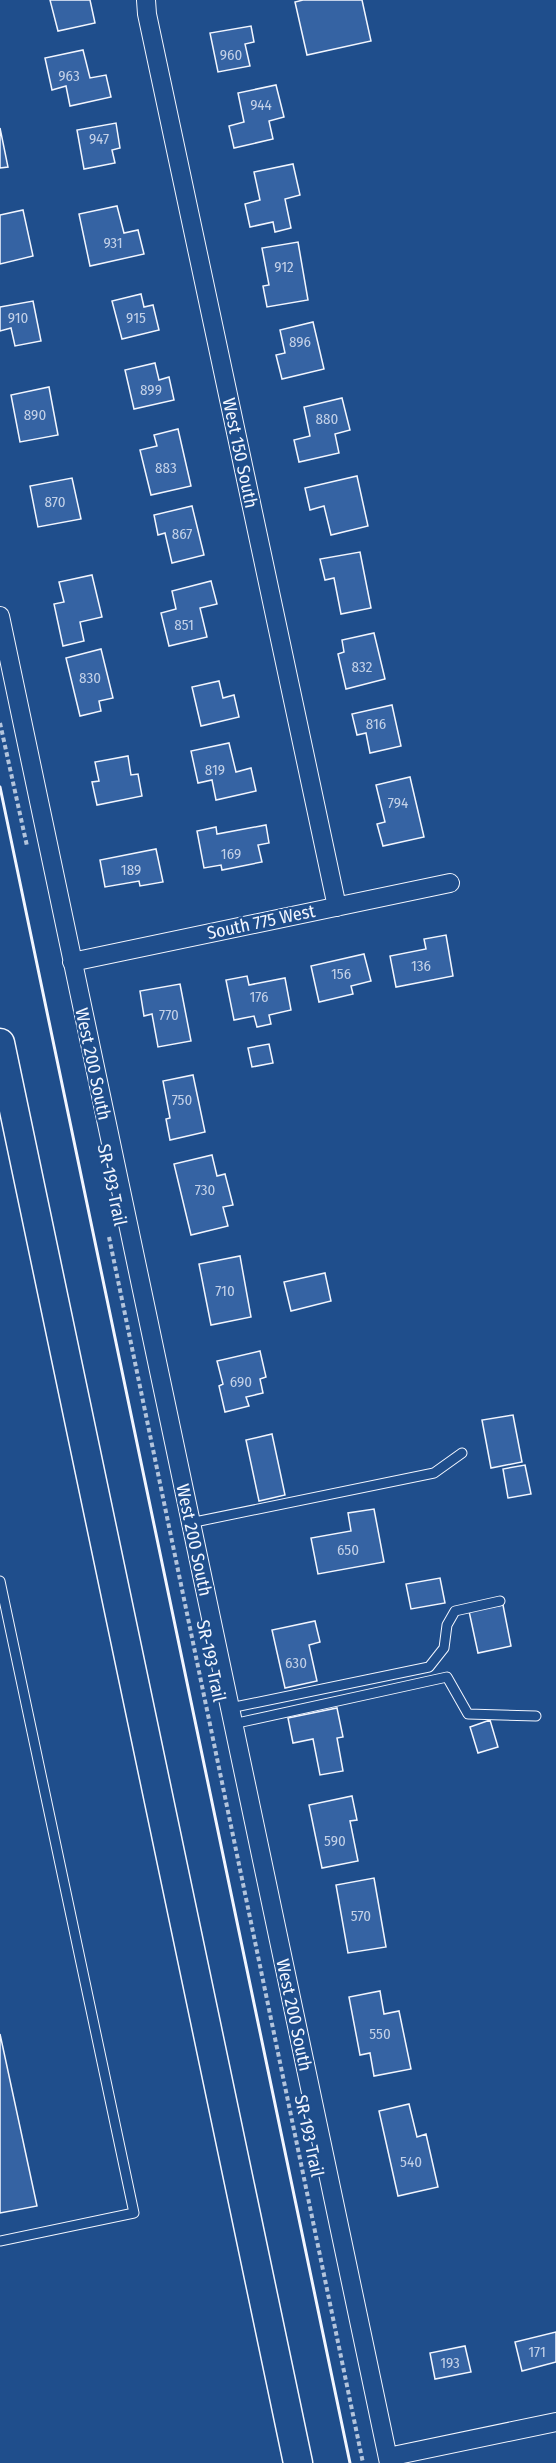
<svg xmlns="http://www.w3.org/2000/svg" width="556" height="2463" viewBox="0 0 556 2463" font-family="'Fira Sans Condensed',sans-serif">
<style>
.building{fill:#3563a3;stroke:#f2f6ff;stroke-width:1.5}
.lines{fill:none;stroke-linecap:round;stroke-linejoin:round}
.lane-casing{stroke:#f2f6ff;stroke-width:11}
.street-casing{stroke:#f2f6ff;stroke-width:20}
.primary-casing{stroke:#f2f6ff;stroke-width:31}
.path{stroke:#b3c4dc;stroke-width:4;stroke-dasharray:4.5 3;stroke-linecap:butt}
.lane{stroke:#1f4e8c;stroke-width:9}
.street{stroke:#1f4e8c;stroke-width:18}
.primary{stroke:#1f4e8c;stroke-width:28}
.wall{stroke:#f2f6ff;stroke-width:3}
.labels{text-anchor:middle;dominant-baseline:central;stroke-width:4.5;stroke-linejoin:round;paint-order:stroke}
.number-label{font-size:15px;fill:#c3d1e8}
.street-label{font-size:18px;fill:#f2f6ff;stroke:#1f4e8c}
</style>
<rect width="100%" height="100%" fill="#1f4e8c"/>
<path class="building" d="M 50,0 L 90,0 L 95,23 L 58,31 Z
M 303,0 L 362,0 L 371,41 L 307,55 L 295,2 Z
M 251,26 L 254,42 L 245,44 L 250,66 L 218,72 L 210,33 Z
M 83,50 L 90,78 L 106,75 L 111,97 L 70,106 L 66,86 L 52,90 L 45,58 Z
M 276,85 L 284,117 L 269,121 L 273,139 L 234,148 L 229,126 L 244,122 L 238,93 Z
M 116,123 L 120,148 L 112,150 L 115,163 L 84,169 L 77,130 Z
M 0,128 L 8,167 L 0,168 Z
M 293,164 L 300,195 L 285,199 L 291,228 L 275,232 L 273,222 L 250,227 L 245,204 L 260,200 L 254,172 Z
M 117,206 L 124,233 L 138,230 L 144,254 L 90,266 L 79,214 Z
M 23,210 L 33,256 L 0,264 L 0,215 Z
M 298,242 L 308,300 L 267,307 L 263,286 L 269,285 L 262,248 Z
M 141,294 L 144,307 L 153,305 L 159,330 L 122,339 L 112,301 Z
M 33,301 L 41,341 L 15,346 L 11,328 L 0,331 L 0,307 Z
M 313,322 L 324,369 L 282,379 L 276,355 L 285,353 L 280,330 Z
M 155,363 L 159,380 L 169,377 L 174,400 L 134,409 L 125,370 Z
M 49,387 L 58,435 L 20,442 L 11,395 Z
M 342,398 L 350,430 L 335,434 L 339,453 L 299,462 L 294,440 L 310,436 L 304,407 Z
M 178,429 L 191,486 L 151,495 L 140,450 L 157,446 L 154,435 Z
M 357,476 L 368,526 L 331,535 L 324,506 L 310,510 L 305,488 Z
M 72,478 L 81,519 L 38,527 L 30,486 Z
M 192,506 L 204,555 L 172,563 L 165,533 L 158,535 L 154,515 Z
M 360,552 L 371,608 L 341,614 L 334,578 L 325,580 L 320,559 Z
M 92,575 L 102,617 L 80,622 L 84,641 L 63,646 L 54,604 L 64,602 L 59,582 Z
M 211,581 L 217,604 L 200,608 L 207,637 L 169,646 L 161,613 L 176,609 L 172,591 Z
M 374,633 L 385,679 L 346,689 L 338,654 L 344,652 L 342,640 Z
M 101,649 L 113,698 L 99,701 L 101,711 L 80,716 L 66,658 Z
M 219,681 L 223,698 L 234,695 L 239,717 L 201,726 L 192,687 Z
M 392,705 L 401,746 L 370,753 L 366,733 L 357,735 L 352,714 Z
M 229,743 L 236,772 L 251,768 L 256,791 L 216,800 L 212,780 L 198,783 L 191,751 Z
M 128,756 L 131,775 L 138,774 L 142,796 L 97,805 L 92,782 L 99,781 L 95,762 Z
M 410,777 L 424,837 L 383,846 L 377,824 L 385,822 L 376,785 Z
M 266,825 L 269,843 L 258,845 L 262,862 L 222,870 L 221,865 L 204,868 L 197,831 L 216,827 L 217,834 Z
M 156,849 L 163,882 L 140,886 L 139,881 L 105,887 L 100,860 Z
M 446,935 L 453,976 L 396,987 L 390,956 L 426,949 L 424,939 Z
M 364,954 L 371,981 L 351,986 L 353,994 L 319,1002 L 311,966 Z
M 247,976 L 249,985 L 285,978 L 291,1010 L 269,1015 L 271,1024 L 257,1027 L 254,1016 L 234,1020 L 226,980 Z
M 180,984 L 191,1041 L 158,1047 L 152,1014 L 144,1016 L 140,991 Z
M 269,1044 L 273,1063 L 252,1067 L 248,1048 Z
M 193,1075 L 205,1132 L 170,1140 L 166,1119 L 170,1118 L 163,1081 Z
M 212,1155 L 217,1176 L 225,1174 L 233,1205 L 223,1207 L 228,1226 L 191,1235 L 174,1164 Z
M 240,1256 L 251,1317 L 211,1325 L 199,1264 Z
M 325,1273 L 331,1301 L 291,1311 L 284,1282 Z
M 260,1351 L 266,1377 L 260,1379 L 263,1393 L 246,1397 L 249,1406 L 225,1412 L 219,1386 L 223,1384 L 217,1361 Z
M 513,1415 L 522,1462 L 491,1468 L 482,1420 Z
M 272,1434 L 285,1495 L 259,1501 L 246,1440 Z
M 525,1465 L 531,1494 L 508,1498 L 503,1469 Z
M 374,1509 L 384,1562 L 318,1574 L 311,1538 L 351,1531 L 348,1513 Z
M 440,1578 L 445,1603 L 411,1609 L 406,1584 Z
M 503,1605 L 511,1646 L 478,1653 L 469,1611 Z
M 315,1621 L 320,1642 L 309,1645 L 317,1681 L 285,1688 L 272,1630 Z
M 337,1708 L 343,1737 L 337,1738 L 343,1771 L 320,1775 L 313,1739 L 293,1743 L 288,1718 Z
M 490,1720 L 498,1747 L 478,1753 L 470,1727 Z
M 352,1796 L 357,1820 L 350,1821 L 358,1861 L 322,1868 L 309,1805 Z
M 374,1878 L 386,1947 L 348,1953 L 336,1885 Z
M 380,1991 L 384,2014 L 399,2011 L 411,2069 L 374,2076 L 370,2053 L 360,2055 L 349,1997 Z
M 0,2034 L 37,2206 L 0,2213 Z
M 409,2104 L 417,2137 L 426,2134 L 438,2187 L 398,2196 L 379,2111 Z
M 556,2332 L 556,2362 L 522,2371 L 515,2342 Z
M 465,2346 L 471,2372 L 435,2379 L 430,2353 Z"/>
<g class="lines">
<g class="lane-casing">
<path id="lane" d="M 190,1523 L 434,1473 L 462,1453
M 0,1581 L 134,2213 L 0,2241
M 230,1708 L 429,1667 L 444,1648 L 447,1625 L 455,1611 L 500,1601
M 233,1724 L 447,1677 L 468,1714 L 536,1716"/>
</g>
<g class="street-casing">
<path id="street" d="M 146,0 L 147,14 L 337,907
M 0,616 L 389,2463
M 72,962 L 450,883
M 388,2457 L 556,2422"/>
</g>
<g class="primary-casing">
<path id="primary" d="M 0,1043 L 298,2463"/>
</g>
<path class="path" d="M 0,723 L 27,846
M 109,1237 L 363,2463"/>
<use href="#lane" class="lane"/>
<use href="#street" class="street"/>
<use href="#primary" class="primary"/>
<path class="wall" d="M 0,787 L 350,2463"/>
</g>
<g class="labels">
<g class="number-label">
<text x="231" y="55">960</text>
<text x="69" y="76">963</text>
<text x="261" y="105">944</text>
<text x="99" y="139">947</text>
<text x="113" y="243">931</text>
<text x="284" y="267">912</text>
<text x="18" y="318">910</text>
<text x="136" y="318">915</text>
<text x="300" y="342">896</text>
<text x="151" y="390">899</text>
<text x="35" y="415">890</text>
<text x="327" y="419">880</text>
<text x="166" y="468">883</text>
<text x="55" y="502">870</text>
<text x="182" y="534">867</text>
<text x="184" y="625">851</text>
<text x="362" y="667">832</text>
<text x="90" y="678">830</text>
<text x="376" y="724">816</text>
<text x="215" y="770">819</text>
<text x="398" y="803">794</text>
<text x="231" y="854">169</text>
<text x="131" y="870">189</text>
<text x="421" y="966">136</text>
<text x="341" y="974">156</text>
<text x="259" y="997">176</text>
<text x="169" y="1015">770</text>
<text x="182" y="1100">750</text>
<text x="205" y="1190">730</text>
<text x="225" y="1291">710</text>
<text x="241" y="1382">690</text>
<text x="348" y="1550">650</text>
<text x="296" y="1663">630</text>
<text x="335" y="1841">590</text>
<text x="361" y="1916">570</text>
<text x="380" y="2034">550</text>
<text x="411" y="2162">540</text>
<text x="537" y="2352">171</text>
<text x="450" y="2363">193</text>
</g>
<g class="street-label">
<text transform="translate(240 453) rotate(78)">West 150 South</text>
<text transform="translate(261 922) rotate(-12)">South 775 West</text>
<text transform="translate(93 1064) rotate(78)">West 200 South</text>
<text transform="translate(112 1185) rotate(78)">SR-193 Trail</text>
<text transform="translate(194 1540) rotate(78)">West 200 South</text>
<text transform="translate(211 1661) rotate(78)">SR-193 Trail</text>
<text transform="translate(294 2015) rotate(78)">West 200 South</text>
<text transform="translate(309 2136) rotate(78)">SR-193 Trail</text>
</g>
</g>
</svg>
